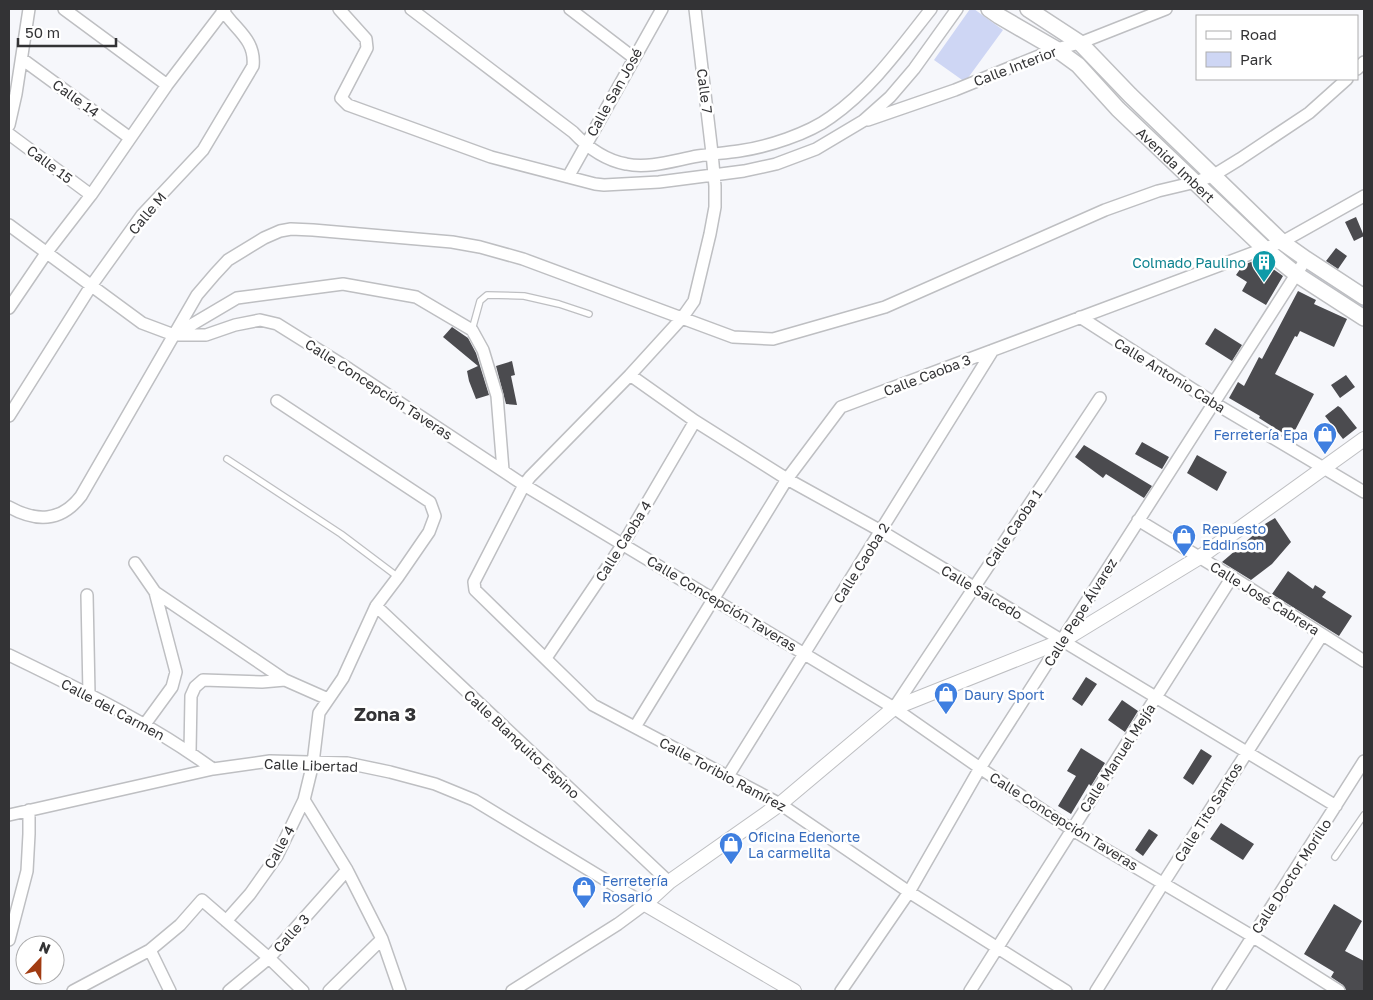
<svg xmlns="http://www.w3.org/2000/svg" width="1373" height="1000" viewBox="0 0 1373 1000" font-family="'Golos Text',sans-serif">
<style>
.green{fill:#ced6f4}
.building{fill:#4b4b4f}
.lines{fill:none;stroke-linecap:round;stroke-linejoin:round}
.service-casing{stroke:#bebfc2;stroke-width:8}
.minor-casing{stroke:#bebfc2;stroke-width:14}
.tertiary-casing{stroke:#bebfc2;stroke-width:16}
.secondary-casing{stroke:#bebfc2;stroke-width:18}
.service{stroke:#fff;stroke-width:5.5}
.minor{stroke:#fff;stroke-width:11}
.tertiary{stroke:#fff;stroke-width:14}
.secondary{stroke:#fff;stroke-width:15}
.labels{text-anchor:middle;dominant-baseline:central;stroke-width:5;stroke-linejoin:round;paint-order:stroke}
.street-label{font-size:14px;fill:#333335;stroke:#fff}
.culture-label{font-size:14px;fill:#0d838f;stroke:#fff;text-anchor:end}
.shop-label{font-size:14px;fill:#366cbe;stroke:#fff;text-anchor:start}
.district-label{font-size:19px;font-weight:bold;fill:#333335;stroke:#fff}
</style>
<rect width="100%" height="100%" fill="#f6f7fb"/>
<path class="green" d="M 970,9 L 974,9 L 1003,30 L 965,82 L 934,60 Z
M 1307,264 L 1364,302 L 1364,314 L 1301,274 Z"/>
<path class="building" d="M 1356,217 L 1364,236 L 1354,241 L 1345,222 Z
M 1336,248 L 1347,256 L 1338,269 L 1326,261 Z
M 1259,259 L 1283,276 L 1266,305 L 1242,291 L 1247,282 L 1236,275 L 1243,265 Z
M 1298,291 L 1316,300 L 1314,304 L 1347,319 L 1334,347 L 1300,331 L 1297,337 L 1295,336 L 1275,374 L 1314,394 L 1291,438 L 1259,418 L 1260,416 L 1229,398 L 1238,382 L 1244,386 L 1259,357 L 1262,359 Z
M 452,327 L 468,338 L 476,353 L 489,395 L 476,399 L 469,381 L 467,371 L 478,366 L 443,337 Z
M 1215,328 L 1242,345 L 1232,361 L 1205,344 Z
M 512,361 L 515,375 L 511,376 L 517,405 L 506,404 L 496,366 Z
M 1346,375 L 1355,387 L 1340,398 L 1331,385 Z
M 1338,406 L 1341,408 L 1357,428 L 1343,439 L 1325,416 Z
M 1142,442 L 1169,457 L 1162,469 L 1135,454 Z
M 1084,445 L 1152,486 L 1144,498 L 1106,474 L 1103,478 L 1075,457 Z
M 1197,455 L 1227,472 L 1217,491 L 1187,473 Z
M 1275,518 L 1291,542 L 1272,564 L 1251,580 L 1222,562 L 1257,532 L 1255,530 Z
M 1288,571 L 1313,589 L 1315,585 L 1326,592 L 1322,597 L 1352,616 L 1339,636 L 1272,594 Z
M 1086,677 L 1097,684 L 1082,706 L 1072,699 Z
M 1122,700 L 1138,711 L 1125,732 L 1108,720 Z
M 1081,748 L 1105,763 L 1091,786 L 1089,784 L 1071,814 L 1058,806 L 1076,776 L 1067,771 Z
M 1201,749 L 1212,756 L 1193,785 L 1183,778 Z
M 1221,823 L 1254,844 L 1243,860 L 1210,839 Z
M 1149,829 L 1158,835 L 1143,856 L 1135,850 Z
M 1334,904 L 1362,921 L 1345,951 L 1364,961 L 1364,991 L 1346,990 L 1343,985 L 1331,977 L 1334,972 L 1304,954 Z"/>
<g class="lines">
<g class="service-casing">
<path id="service" d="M 472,330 L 480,301 L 487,295 L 524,296 L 559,304 L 589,314
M 227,459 L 341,534 L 398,577
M 1335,857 L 1364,815"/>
</g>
<g class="minor-casing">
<path id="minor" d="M 64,9 L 167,85
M 339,9 L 366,39 L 367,48 L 341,98 L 348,105 L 491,157 L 595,184 L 604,185 L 659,182 L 744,171 L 776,164 L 816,149 L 863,121 L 890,97 L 914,69 L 957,9
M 411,9 L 573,132 C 588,148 604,160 626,164 C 649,169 675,160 698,156 C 711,154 725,153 739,151 C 767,147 808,134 831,117 C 872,88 900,48 931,9
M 570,9 L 634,58
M 695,9 L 712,153 L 715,186 L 715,207 L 710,234 L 694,301 L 682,318 L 630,375 L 530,477 L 524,485 L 474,582 L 475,590 L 593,705 L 780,804 L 909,892 L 1066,991
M 22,59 L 130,138
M 1357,69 L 1364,62
M 868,120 L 955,90 L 1056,49 L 1080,43 L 1166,9
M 9,125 L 16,94 L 29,9
M 9,134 L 91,195
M 568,177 L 662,9
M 9,225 L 142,323 L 174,335 L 206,335 L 235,325 L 260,320 L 277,324 L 349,369 L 524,485 L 894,708 L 980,768 L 1071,829 L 1252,936 L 1339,991
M 9,308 L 47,252 L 91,195 L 167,85 L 225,9
M 1080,317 L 1214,403 L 1364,492
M 176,334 L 237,298 L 343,284 L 416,297 L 472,330 L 483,350 L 497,396 L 503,470
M 630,375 L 695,421 L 787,479 L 881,531 L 1336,806
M 9,416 L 91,286 L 142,215 L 203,150 L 253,66 C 256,39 234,29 222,9
M 9,507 C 36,522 61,522 81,496 L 197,295 L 215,274 L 228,260 L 264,238 L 280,231 L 291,229 L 313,230 L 452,242 L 480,247 L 523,259 L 733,337 L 773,339 L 885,307 L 1105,210 L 1158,191 L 1196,182 L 1214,175 L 1240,159 L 1309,113 L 1347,79
M 1138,520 L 1232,577 L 1364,661
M 135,563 L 155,592 L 285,680 L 328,699
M 87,595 L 89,694
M 376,606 L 669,882
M 9,655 C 79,689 150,723 213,769
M 546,658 L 623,544 L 695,421
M 894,708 L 1100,398
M 145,724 L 172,687 L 176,672 L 155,592
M 635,727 L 787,479 L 841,407 L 1282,242 L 1364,196
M 190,752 L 191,696 L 195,687 L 203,680 L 262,682 L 285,680
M 728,776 L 993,350
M 304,800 L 347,870 L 382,939 L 400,991
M 9,815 L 213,769 L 270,761 L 347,763 L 390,772 L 435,784 L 474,800 L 645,904 L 618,924 L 512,991
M 226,921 L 250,894 L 277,856 L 304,800 L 313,763 L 319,713 L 343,678 L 376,606 L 398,577 L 429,532 L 435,516 L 430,502 L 277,401
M 9,940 L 27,871 L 29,834 L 29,810
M 150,950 L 170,991
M 73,991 L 150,950 L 180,925 L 202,900 L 269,958 L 303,991
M 229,991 L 269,958 L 347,870
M 329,991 L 382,939
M 841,991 L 909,892 L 980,768 L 1306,259
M 970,991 L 1232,577
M 1096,991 L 1164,882 L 1322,635
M 1218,991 L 1364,761"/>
</g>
<g class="tertiary-casing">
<path id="tertiary" d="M 794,991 L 645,904 L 669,882 L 780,804 L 894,708 L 1062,641 L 1200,557 L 1364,439"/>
</g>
<g class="secondary-casing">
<g id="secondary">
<path id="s1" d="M 989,9 L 999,16 L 1056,49 L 1078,65 L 1118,109 L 1264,248 L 1296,274 L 1364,318"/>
<path d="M 1028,9 L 1080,43 L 1130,95 L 1282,242 L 1306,259 L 1364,297"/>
</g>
</g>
<use href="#service" class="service"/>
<use href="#minor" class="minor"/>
<use href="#tertiary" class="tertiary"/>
<use href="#secondary" class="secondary"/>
</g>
<defs>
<g id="building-pin" transform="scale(1.25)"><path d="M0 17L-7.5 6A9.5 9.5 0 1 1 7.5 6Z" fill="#0f9aa8" stroke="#fff"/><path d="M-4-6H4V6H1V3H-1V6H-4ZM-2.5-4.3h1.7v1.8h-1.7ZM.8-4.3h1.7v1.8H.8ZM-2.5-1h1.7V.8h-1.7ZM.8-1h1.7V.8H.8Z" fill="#fff"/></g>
<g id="shop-pin" transform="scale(1.25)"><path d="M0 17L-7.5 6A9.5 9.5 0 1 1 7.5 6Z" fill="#3f7fe0" stroke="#fff"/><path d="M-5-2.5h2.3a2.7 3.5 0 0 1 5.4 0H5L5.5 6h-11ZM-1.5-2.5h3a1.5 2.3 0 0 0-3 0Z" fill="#fff"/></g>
</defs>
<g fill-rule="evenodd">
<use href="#building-pin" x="1264" y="262"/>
<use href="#shop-pin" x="1325" y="434"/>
<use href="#shop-pin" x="1184" y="536"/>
<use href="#shop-pin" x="946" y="694"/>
<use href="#shop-pin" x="731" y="844"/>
<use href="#shop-pin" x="584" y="888"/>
</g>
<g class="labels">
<g class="street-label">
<text transform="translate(1015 66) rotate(-21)">Calle Interior</text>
<text transform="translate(705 91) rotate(83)">Calle 7</text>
<text transform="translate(614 92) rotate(-61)">Calle San José</text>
<text transform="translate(76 98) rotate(36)">Calle 14</text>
<text transform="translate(50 164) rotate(37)">Calle 15</text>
<text stroke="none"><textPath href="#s1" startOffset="245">Avenida Imbert</textPath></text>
<text transform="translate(147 213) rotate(-50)">Calle M</text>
<text transform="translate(927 375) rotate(-21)">Calle Caoba 3</text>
<text transform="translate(1170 375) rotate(32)">Calle Antonio Caba</text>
<text transform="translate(379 389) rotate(33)">Calle Concepción Taveras</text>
<text transform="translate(1013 528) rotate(-56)">Calle Caoba 1</text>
<text transform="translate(623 541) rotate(-58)">Calle Caoba 4</text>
<text transform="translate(861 563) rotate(-58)">Calle Caoba 2</text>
<text transform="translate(982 592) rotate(31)">Calle Salcedo</text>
<text transform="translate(1265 598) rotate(32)">Calle José Cabrera</text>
<text transform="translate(722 603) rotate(31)">Calle Concepción Taveras</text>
<text transform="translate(1080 612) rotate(-58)">Calle Pepe Álvarez</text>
<text transform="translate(113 709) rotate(28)">Calle del Carmen</text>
<text transform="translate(522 744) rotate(43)">Calle Blanquito Espino</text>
<text transform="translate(1117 758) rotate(-57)">Calle Manuel Mejía</text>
<text transform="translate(311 765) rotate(2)">Calle Libertad</text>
<text transform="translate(723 774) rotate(28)">Calle Toribio Ramírez</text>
<text transform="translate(1208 812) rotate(-58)">Calle Tito Santos</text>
<text transform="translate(1064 821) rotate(32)">Calle Concepción Taveras</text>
<text transform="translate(279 847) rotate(-61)">Calle 4</text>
<text transform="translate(1291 876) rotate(-57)">Calle Doctor Morillo</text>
<text transform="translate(291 933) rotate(-48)">Calle 3</text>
</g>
<g class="culture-label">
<text x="1246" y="262">Colmado Paulino</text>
</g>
<g class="shop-label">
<text x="1308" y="434" text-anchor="end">Ferretería Epa</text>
<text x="1202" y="528">Repuesto<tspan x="1202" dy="16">Eddinson</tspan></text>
<text x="964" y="694">Daury Sport</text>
<text x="748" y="836">Oficina Edenorte<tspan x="748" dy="16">La carmelita</tspan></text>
<text x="602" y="880">Ferretería<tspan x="602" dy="16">Rosario</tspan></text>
</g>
<g class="district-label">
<text x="385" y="713">Zona 3</text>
</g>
</g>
<rect width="1373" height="1000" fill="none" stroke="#333335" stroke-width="20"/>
<rect x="1196" y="15" width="162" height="65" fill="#ffffff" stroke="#adadae"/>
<rect x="1206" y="31" width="25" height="8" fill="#ffffff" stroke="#adadae"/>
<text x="1240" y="40" font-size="15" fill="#333335">Road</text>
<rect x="1206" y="52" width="25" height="15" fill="#ced6f4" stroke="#adadae"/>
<text x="1240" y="65" font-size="15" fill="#333335">Park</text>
<g transform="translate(40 960) rotate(22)"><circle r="24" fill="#ffffff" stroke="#adadae"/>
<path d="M0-4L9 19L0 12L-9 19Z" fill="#a13b12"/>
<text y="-8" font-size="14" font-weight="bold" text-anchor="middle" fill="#333335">N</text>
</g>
<path d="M18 38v8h98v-8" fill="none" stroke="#333335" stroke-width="2.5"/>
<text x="25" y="38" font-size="15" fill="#333335" stroke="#ffffff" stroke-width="4" paint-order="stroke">50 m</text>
</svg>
